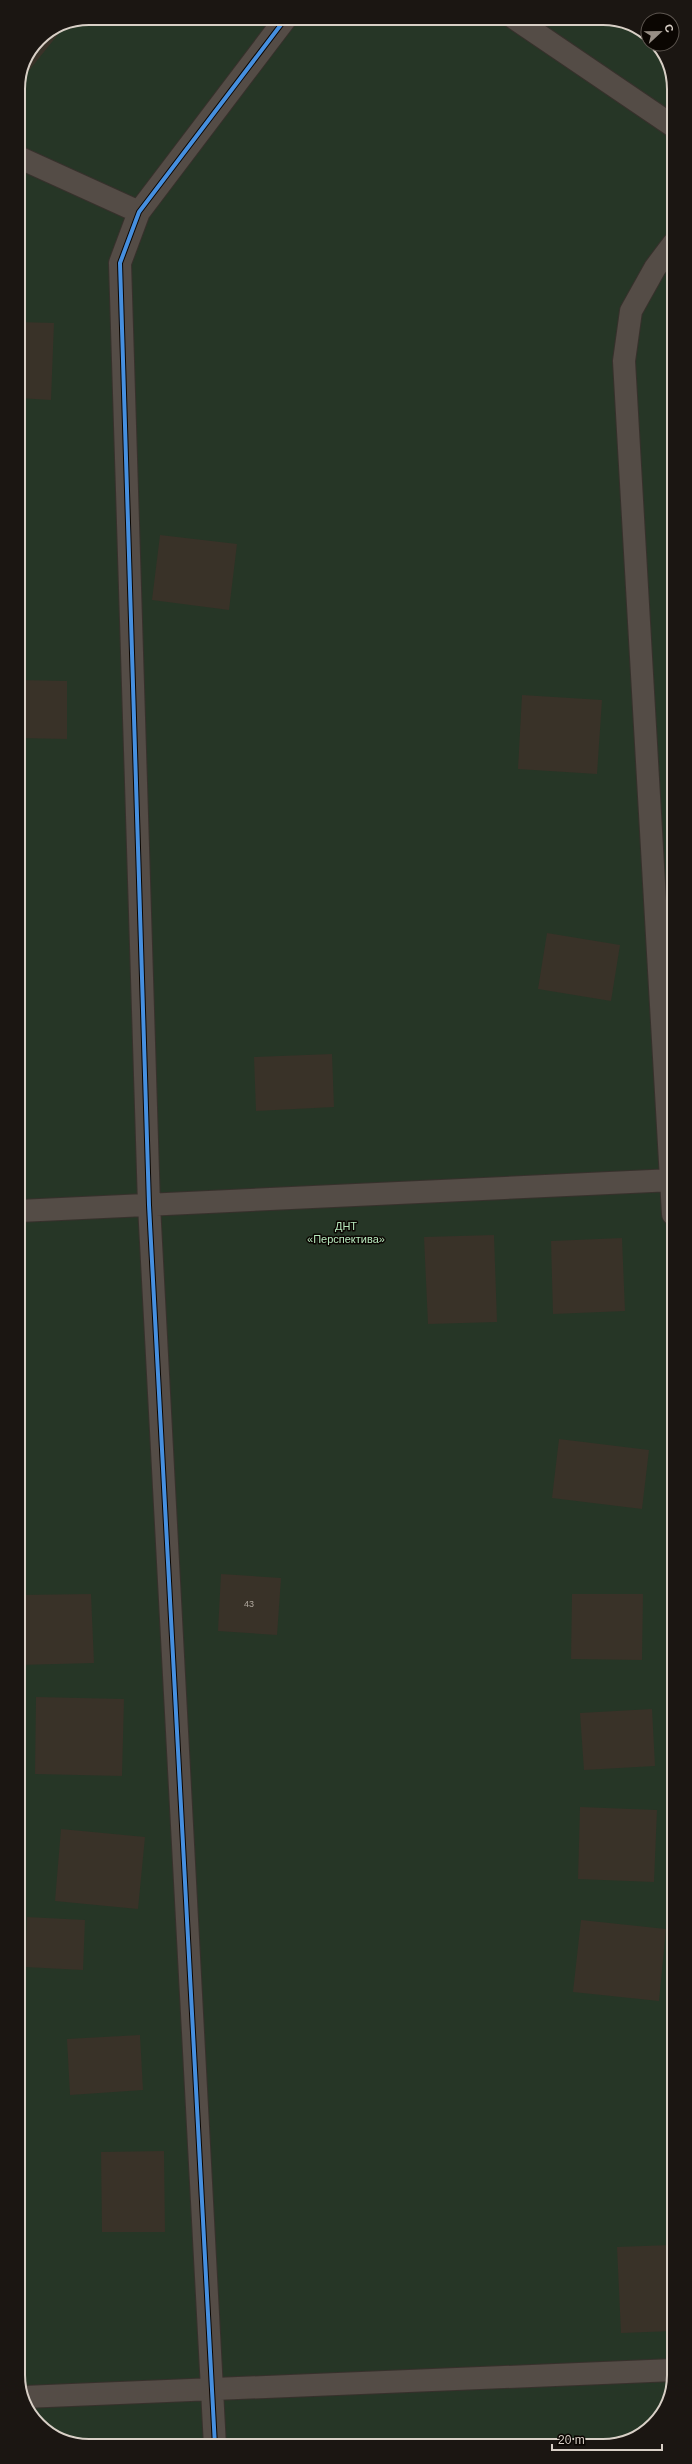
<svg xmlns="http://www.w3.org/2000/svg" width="692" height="2464" viewBox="0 0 692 2464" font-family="Arial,sans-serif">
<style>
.green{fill:#263626}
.building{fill:#393228}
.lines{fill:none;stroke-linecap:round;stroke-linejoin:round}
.minor-casing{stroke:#37312c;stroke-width:24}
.minor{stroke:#544c46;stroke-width:22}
.cycleway-casing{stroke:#0b0602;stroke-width:6}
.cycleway{stroke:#468fdf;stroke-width:4}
.labels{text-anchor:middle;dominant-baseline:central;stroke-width:3;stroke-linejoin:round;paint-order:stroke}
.number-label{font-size:9px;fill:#b0a89e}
.park-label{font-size:11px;fill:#b7e8bd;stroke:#0b0602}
.rim{fill:none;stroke:#d8cfc6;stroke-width:2}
</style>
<rect width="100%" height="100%" fill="#20180f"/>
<path class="green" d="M 89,18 L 608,18 L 648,35 L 648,44 L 655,44 L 673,75 L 674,2375 L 659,2418 L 617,2445 L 84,2446 L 42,2428 L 19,2389 L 18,89 C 28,41 42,27 89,18 Z"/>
<path class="building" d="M 68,22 L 19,83 L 24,62 L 39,39 L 62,23 Z
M 18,322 L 54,323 L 51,400 L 18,398 Z
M 160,535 L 237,544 L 229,610 L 152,600 Z
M 18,680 L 67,681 L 67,739 L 18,738 Z
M 522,695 L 602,700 L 597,774 L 518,769 Z
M 547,933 L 620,945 L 611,1001 L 538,989 Z
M 332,1054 L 334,1107 L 256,1111 L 254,1057 Z
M 494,1235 L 497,1322 L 428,1324 L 424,1237 Z
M 622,1238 L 625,1311 L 553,1314 L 551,1241 Z
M 559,1439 L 649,1450 L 642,1509 L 552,1498 Z
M 221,1574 L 281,1578 L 277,1635 L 218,1631 Z
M 91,1594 L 94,1663 L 19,1665 L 19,1595 Z
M 572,1594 L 643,1594 L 642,1660 L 571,1659 Z
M 36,1697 L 124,1699 L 122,1776 L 35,1774 Z
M 652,1709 L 655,1766 L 584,1770 L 580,1713 Z
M 580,1807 L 657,1810 L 654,1882 L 578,1879 Z
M 61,1829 L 145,1837 L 138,1909 L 55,1901 Z
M 27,1917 L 85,1920 L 83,1970 L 25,1967 Z
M 581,1920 L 666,1929 L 659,2001 L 573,1992 Z
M 140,2035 L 143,2090 L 70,2095 L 67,2039 Z
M 164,2151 L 165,2232 L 102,2232 L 101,2152 Z
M 671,2245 L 674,2331 L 621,2333 L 617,2247 Z"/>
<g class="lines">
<g class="minor-casing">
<path id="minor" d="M 514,18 L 673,126
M 18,157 L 139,212
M 673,244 L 655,268 L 631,311 L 624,361 L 673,1214
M 19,1211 L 673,1180
M 24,2397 L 674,2370
M 215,2446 L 149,1205 L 120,263 L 139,212 L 286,18"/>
</g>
<use href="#minor" class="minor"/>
<g class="cycleway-casing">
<path id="cycleway" d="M 215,2446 L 149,1205 L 120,263 L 139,212 L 286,18"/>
</g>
<use href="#cycleway" class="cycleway"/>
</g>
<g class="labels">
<g class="number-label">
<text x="249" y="1604">43</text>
</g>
<g class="park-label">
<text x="346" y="1226">ДНТ<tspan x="346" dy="13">«Перспектива»</tspan></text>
</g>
</g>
<path d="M0 0H692V2464H0ZM89 25H603A64 64 0 0 1 667 89V2375A64 64 0 0 1 603 2439H89A64 64 0 0 1 25 2375V89A64 64 0 0 1 89 25Z" fill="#1b1612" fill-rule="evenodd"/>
<path class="rim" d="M89 25H603A64 64 0 0 1 667 89V2375A64 64 0 0 1 603 2439H89A64 64 0 0 1 25 2375V89A64 64 0 0 1 89 25Z"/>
<g transform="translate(660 32) rotate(68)"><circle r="19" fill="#0b0602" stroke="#5d5650"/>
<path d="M0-3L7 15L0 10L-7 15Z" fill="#988f86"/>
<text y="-6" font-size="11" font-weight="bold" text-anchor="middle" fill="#d8cfc6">С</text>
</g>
<path d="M552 2444v6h110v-6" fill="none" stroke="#d8cfc6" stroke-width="2"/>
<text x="558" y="2444" font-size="12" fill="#d8cfc6" stroke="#0b0602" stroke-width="3" paint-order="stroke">20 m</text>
</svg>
